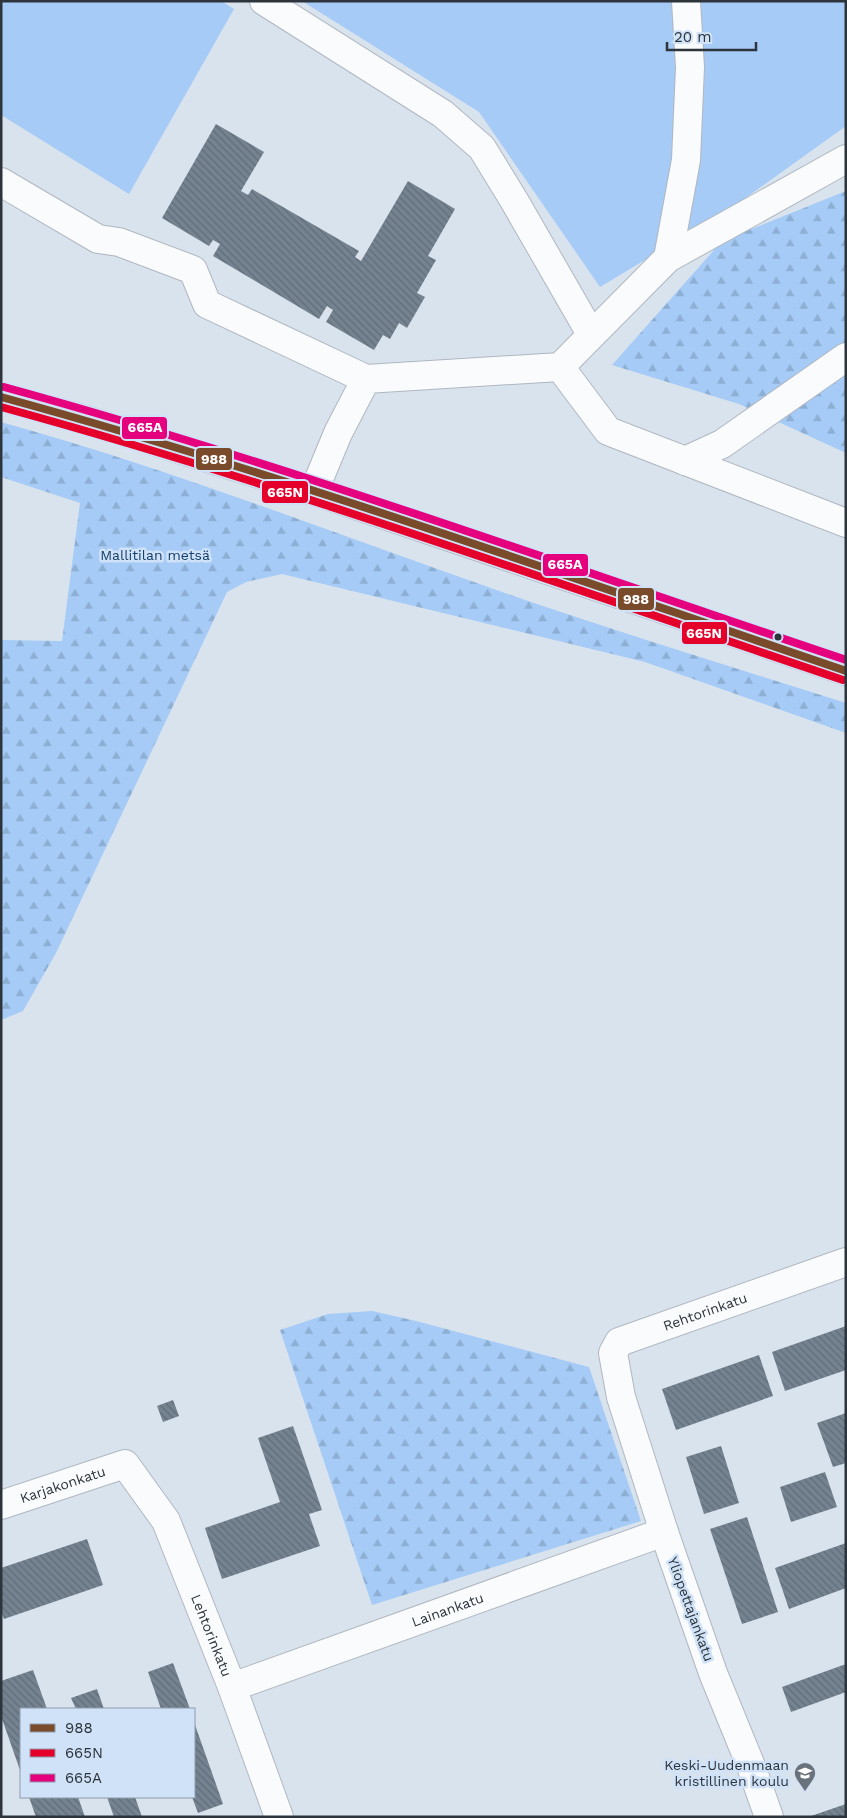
<svg xmlns="http://www.w3.org/2000/svg" width="847" height="1818" viewBox="0 0 847 1818" font-family="'Work Sans',sans-serif">
<style>
.forest{fill:url(#forest-firs)}
.park{fill:#a5cbf6}
.building{fill:url(#building-back-hatch)}
.lines{fill:none;stroke-linecap:round;stroke-linejoin:round}
.minor-casing{stroke:#b0b7c0;stroke-width:30}
.major-casing{stroke:#b0b7c0;stroke-width:30}
.minor{stroke:#f9fbfc;stroke-width:28}
.major{stroke:#f9fbfc;stroke-width:28}
.bus-1-casing{stroke:#d0e2f7;stroke-width:11}
.bus-2-casing{stroke:#d0e2f7;stroke-width:11}
.bus-3-casing{stroke:#d0e2f7;stroke-width:11}
.bus-1{stroke:#7a4b2a;stroke-width:8}
.bus-2{stroke:#e4002b;stroke-width:8}
.bus-3{stroke:#e5007d;stroke-width:8}
.bus-dot{fill:#2d343c;stroke:#d0e2f7;stroke-width:2}
.labels{text-anchor:middle;dominant-baseline:central;stroke-width:5;stroke-linejoin:round;paint-order:stroke}
.park-label{font-size:14px;fill:#143f6c;stroke:#d0e2f7}
.street-label{font-size:14px;fill:#2d343c;stroke:#d0e2f7}
.poi-label{font-size:14px;fill:#2d343c;stroke:#d0e2f7;text-anchor:end}
.line-badge{stroke:#d0e2f7;stroke-width:2}
.badge-label{font-size:14px;text-anchor:middle;font-weight:bold;fill:#fff}
</style>
<defs>
<pattern id="forest-firs" width="22" height="20" patternUnits="userSpaceOnUse" patternTransform="scale(1.25)"><rect width="22" height="20" fill="#a5cbf6"/><path d="M5 1l3.5 6h-7zM16 11l3.5 6h-7z" fill="#8eafd4"/></pattern>
<pattern id="building-back-hatch" width="6" height="6" patternUnits="userSpaceOnUse" patternTransform="scale(1.25)"><rect width="6" height="6" fill="#758391"/><path d="M-1 5l2 2M0 0l6 6M5-1l2 2" fill="none" stroke="#606c78"/></pattern>
</defs>
<rect width="100%" height="100%" fill="#d9e3ee"/>
<path class="forest" d="M 846,191 L 846,453 L 739,404 L 612,365 L 722,241 Z
M 1,422 C 181,472 354,541 531,602 C 635,637 741,670 846,703 L 846,733 L 645,662 L 282,574 L 246,582 L 227,592 L 56,953 L 23,1011 L 1,1020 L 1,640 L 62,641 L 80,503 L 1,477 Z
M 372,1311 L 416,1321 L 589,1367 L 641,1521 L 372,1605 L 280,1330 L 328,1314 Z"/>
<path class="park" d="M 1,1 L 221,1 L 234,9 L 129,194 L 1,115 Z
M 302,1 L 846,1 L 846,126 L 733,207 L 600,287 L 479,112 Z"/>
<path class="building" d="M 216,124 L 264,152 L 241,191 L 248,195 L 252,189 L 359,251 L 355,257 L 361,261 L 408,181 L 455,209 L 428,256 L 436,260 L 417,293 L 425,297 L 407,328 L 399,323 L 390,339 L 383,335 L 374,350 L 326,322 L 333,310 L 327,306 L 319,319 L 213,256 L 220,244 L 213,240 L 209,246 L 162,218 Z
M 846,1326 L 846,1370 L 785,1391 L 772,1352 Z
M 759,1355 L 773,1396 L 676,1430 L 662,1389 Z
M 173,1400 L 179,1416 L 163,1422 L 157,1406 Z
M 846,1413 L 846,1463 L 833,1467 L 817,1423 Z
M 293,1426 L 322,1510 L 309,1514 L 320,1546 L 222,1579 L 205,1528 L 280,1502 L 258,1438 Z
M 721,1446 L 739,1503 L 704,1514 L 686,1457 Z
M 825,1472 L 837,1507 L 791,1522 L 780,1487 Z
M 747,1517 L 778,1612 L 742,1624 L 710,1529 Z
M 87,1539 L 103,1585 L 4,1619 L 1,1611 L 1,1568 Z
M 846,1543 L 846,1588 L 789,1609 L 775,1568 Z
M 173,1663 L 190,1709 L 161,1709 L 148,1672 Z
M 846,1664 L 846,1692 L 791,1712 L 782,1687 Z
M 33,1670 L 47,1709 L 21,1709 L 21,1773 L 1,1716 L 1,1681 Z
M 97,1689 L 104,1709 L 76,1709 L 71,1698 Z
M 194,1722 L 223,1804 L 198,1813 L 192,1797 L 194,1797 Z
M 29,1797 L 78,1797 L 85,1817 L 36,1817 Z
M 107,1797 L 135,1797 L 142,1817 L 114,1817 Z
M 846,1804 L 846,1817 L 811,1817 L 811,1816 Z"/>
<g class="lines">
<g class="minor-casing">
<g id="minor">
<path d="M 264,1 L 443,114 L 482,148 L 515,202 L 591,334"/>
<path d="M 1,182 L 98,239 L 119,242 L 193,270 L 207,304 L 366,379"/>
<path d="M 668,258 L 846,159"/>
<path d="M 560,367 L 608,431 L 846,523"/>
<path d="M 685,461 L 722,444 L 846,357"/>
<path d="M 314,491 L 338,433 L 366,379 L 560,367 L 668,258 L 686,160 L 690,67 L 686,1"/>
<path id="s1" d="M 1,1505 L 125,1464 L 166,1521 L 232,1687 L 279,1817"/>
<path id="s2" d="M 232,1687 L 664,1532"/>
<path id="s3" d="M 769,1817 L 751,1766 L 713,1673 L 664,1532 L 621,1397 L 613,1353 L 619,1342 L 846,1262"/>
</g>
</g>
<g class="major-casing">
<path id="major" d="M 1,397 L 89,421 L 314,491 L 846,671"/>
</g>
<use href="#minor" class="minor"/>
<use href="#major" class="major"/>
<g class="bus-1-casing">
<path id="bus-1" d="M 1,397 C 287,475 566,576 846,671"/>
</g>
<g class="bus-2-casing">
<path id="bus-2" d="M 1,407 C 286,485 564,586 843,680"/>
</g>
<g class="bus-3-casing">
<path id="bus-3" d="M 4,387 C 288,465 566,566 846,660"/>
</g>
<use href="#bus-1" class="bus-1"/>
<use href="#bus-2" class="bus-2"/>
<use href="#bus-3" class="bus-3"/>
</g>
<defs>
<g id="school-pin" transform="scale(1.125)"><path d="M0 17L-7.5 6A9.5 9.5 0 1 1 7.5 6Z" fill="#69717a" stroke="#d0e2f7"/><path d="M0-5L7-2L0 1L-7-2ZM-4 1L0 2.5L4 1V4Q0 6-4 4Z" fill="#fff"/></g>
</defs>
<g fill-rule="evenodd">
<use href="#school-pin" x="805" y="1773"/>
</g>
<circle class="bus-dot" cx="778" cy="637" r="4.5"/>
<g class="labels">
<g class="park-label">
<text x="155" y="555">Mallitilan metsä</text>
</g>
<g class="street-label">
<text stroke="none"><textPath href="#s3" startOffset="594">Rehtorinkatu</textPath></text>
<text stroke="none"><textPath href="#s1" startOffset="65">Karjakonkatu</textPath></text>
<text transform="translate(691 1609) rotate(70)">Yliopettajankatu</text>
<text stroke="none"><textPath href="#s2" startOffset="229">Lainankatu</textPath></text>
<text stroke="none"><textPath href="#s1" startOffset="324">Lehtorinkatu</textPath></text>
</g>
<g class="poi-label">
<text x="789" y="1765">Keski-Uudenmaan<tspan x="789" dy="16">kristillinen koulu</tspan></text>
</g>
</g>
<g class="line-badge">
<rect x="121" y="416" width="47" height="24" rx="5" fill="#e5007d"/>
<rect x="195" y="447" width="38" height="24" rx="5" fill="#7a4b2a"/>
<rect x="261" y="480" width="48" height="24" rx="5" fill="#e4002b"/>
<rect x="542" y="553" width="47" height="24" rx="5" fill="#e5007d"/>
<rect x="617" y="587" width="38" height="24" rx="5" fill="#7a4b2a"/>
<rect x="681" y="621" width="47" height="24" rx="5" fill="#e4002b"/>
</g>
<g class="badge-label">
<text x="145" y="432">665A</text>
<text x="214" y="464">988</text>
<text x="285" y="497">665N</text>
<text x="565" y="569">665A</text>
<text x="636" y="604">988</text>
<text x="704" y="638">665N</text>
</g>
<rect width="847" height="1818" fill="none" stroke="#2d343c" stroke-width="5"/>
<rect x="20" y="1708" width="175" height="90" fill="#d0e2f7" stroke="#8f9cac"/>
<rect x="30" y="1724" width="25" height="8" fill="#7a4b2a" stroke="#8f9cac"/>
<text x="65" y="1733" font-size="15" fill="#2d343c">988</text>
<rect x="30" y="1749" width="25" height="8" fill="#e4002b" stroke="#8f9cac"/>
<text x="65" y="1758" font-size="15" fill="#2d343c">665N</text>
<rect x="30" y="1774" width="25" height="8" fill="#e5007d" stroke="#8f9cac"/>
<text x="65" y="1783" font-size="15" fill="#2d343c">665A</text>
<path d="M667 42v8h89v-8" fill="none" stroke="#2d343c" stroke-width="2.5"/>
<text x="674" y="42" font-size="15" fill="#2d343c" stroke="#d0e2f7" stroke-width="4" paint-order="stroke">20 m</text>
</svg>
